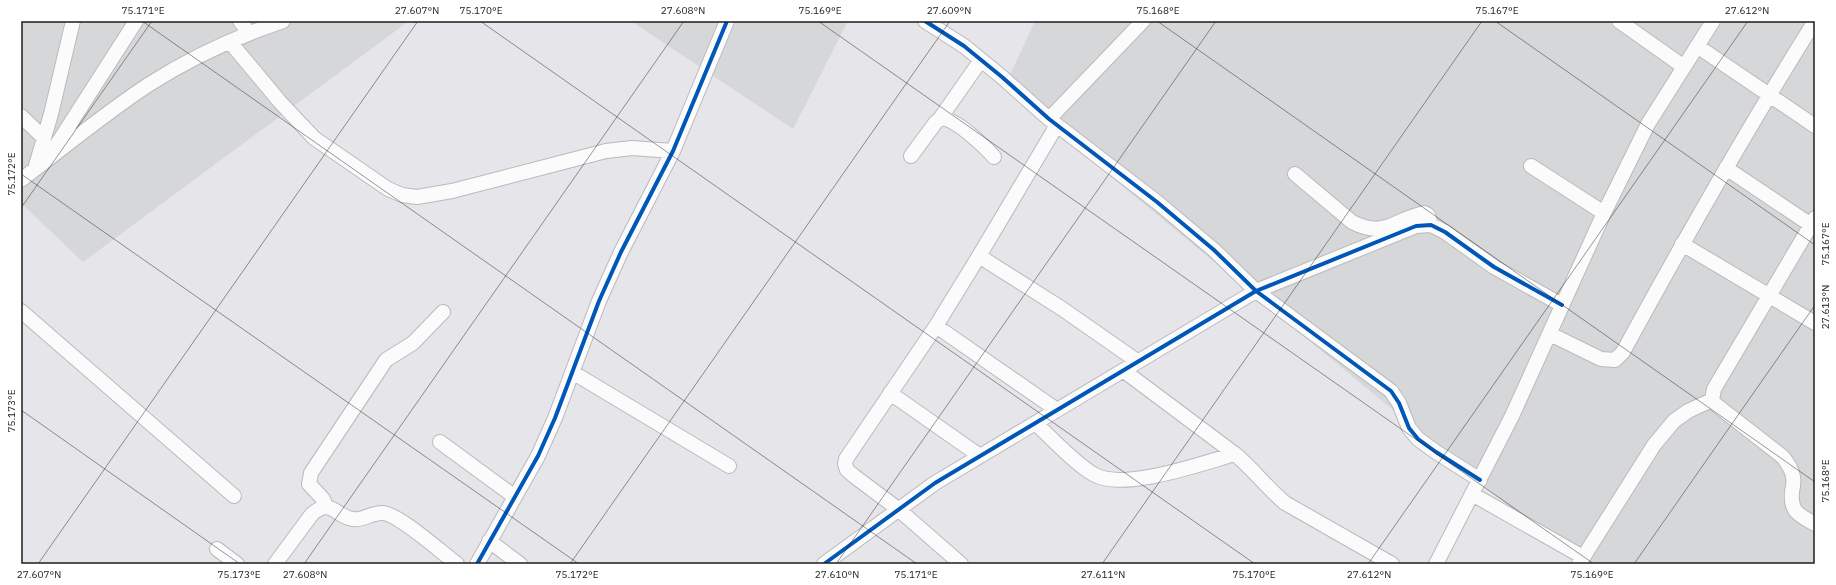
<svg xmlns="http://www.w3.org/2000/svg" width="1836" height="585" viewBox="0 0 1836 585" font-family="'IBM Plex Sans',sans-serif">
<style>
.residential{fill:#d6d7d9}
.lines{fill:none;stroke-linecap:round;stroke-linejoin:round}
.minor-casing{stroke:#bababc;stroke-width:16}
.minor{stroke:#fbfbfc;stroke-width:14}
.cycleway-casing{stroke:#fff;stroke-width:6}
.cycleway{stroke:#0057b8;stroke-width:4}
.ticks{fill:none;stroke:#1c1c1c;stroke-width:1;stroke-opacity:0.45}
.neatline{fill:none;stroke:#1c1c1c;stroke-width:1.5}
.ticks-label{font-size:10px;text-anchor:middle;fill:#1c1c1c}
</style>
<rect width="100%" height="100%" fill="#e5e5ea"/>
<path class="residential" d="M 24,21 L 409,21 L 83,262 L 21,203 L 21,25 Z
M 631,21 L 848,21 L 793,129 Z
M 1035,21 L 1815,21 L 1815,564 L 1579,564 L 1004,88 Z"/>
<g class="lines">
<g class="minor-casing">
<path id="minor" d="M 240,21 L 249,33
M 925,21 L 964,46 L 1002,77 L 1049,119 L 1157,202 L 1214,250 L 1256,291 L 1391,391 L 1399,403 L 1409,428 L 1418,439 L 1436,452 L 1480,480
M 1619,21 L 1684,67
M 230,42 L 280,102 L 314,138 L 388,189 L 402,195 L 417,197 L 452,191 L 606,151 L 632,148 L 673,151
M 1697,46 L 1815,126
M 21,116 L 44,138
M 1049,119 L 1143,21
M 939,120 L 981,60
M 52,152 L 136,21
M 911,156 L 936,122 C 938,121 939,119 942,119 C 953,116 986,148 994,157
M 1531,166 L 1604,213
M 1726,168 L 1811,225
M 35,169 L 51,114 L 73,21
M 1295,174 L 1352,222 C 1386,239 1394,219 1424,213 L 1428,215 L 1431,225
M 21,180 C 63,148 104,114 148,85 C 190,58 236,37 283,21
M 1815,218 L 1714,389 L 1712,400 L 1715,404 L 1783,457 C 1788,464 1792,469 1793,477 C 1794,481 1793,487 1792,492 C 1790,512 1799,515 1815,524
M 1682,244 L 1815,323
M 979,256 L 1061,308 L 1137,361
M 21,311 L 234,496
M 936,326 L 1057,410
M 1550,334 L 1601,359 L 1615,360 L 1623,352 C 1684,240 1747,129 1815,21
M 1124,371 L 1235,454 C 1253,469 1267,488 1285,503 L 1392,564
M 572,372 L 729,466
M 890,393 L 980,456
M 1035,423 C 1052,438 1076,465 1095,475 C 1125,491 1203,463 1235,454
M 440,442 L 515,497
M 1472,494 L 1583,557
M 326,506 L 323,499 L 309,484 L 311,473 L 386,360 L 413,343 L 443,312
M 489,541 L 520,564
M 217,549 L 237,564
M 275,564 L 312,514 C 331,498 334,515 352,519 C 362,521 371,513 382,513 C 398,513 442,553 457,564
M 477,564 L 538,456 L 555,418 L 599,301 L 621,252 L 673,151 L 727,21
M 824,564 L 935,483 L 1256,291 L 1416,226 L 1431,225 L 1445,232 L 1494,267 L 1562,305
M 961,564 L 898,509 L 854,476 L 847,470 L 845,464 L 846,459 L 936,326 L 979,256 L 1057,125
M 1436,564 L 1512,416 L 1604,213 L 1648,124 L 1713,21
M 1579,564 L 1654,445 L 1674,421 L 1688,411 L 1712,400"/>
</g>
<use href="#minor" class="minor"/>
<g class="cycleway-casing">
<path id="cycleway" d="M 925,21 L 964,46 L 1002,77 L 1049,119 L 1157,202 L 1214,250 L 1256,291 L 1391,391 L 1399,403 L 1409,428 L 1418,439 L 1436,452 L 1480,480
M 477,564 L 538,456 L 555,418 L 599,301 L 621,252 L 673,151 L 727,21
M 824,564 L 935,483 L 1256,291 L 1416,226 L 1431,225 L 1445,232 L 1494,267 L 1562,305"/>
</g>
<use href="#cycleway" class="cycleway"/>
</g>
<path class="ticks" d="M 142,21 L 917,564M 480,21 L 1255,564M 818,21 L 1594,564M 1157,21 L 1815,482M 1495,21 L 1815,245M 21,174 L 579,564M 21,208 L 152,21M 21,410 L 240,564M 38,564 L 418,21M 304,564 L 684,21M 570,564 L 950,21M 836,564 L 1216,21M 1102,564 L 1482,21M 1368,564 L 1748,21M 1634,564 L 1815,305"/>
<rect width="1836" height="585" fill="none" stroke="#ffffff" stroke-width="44"/>
<rect x="22" y="22" width="1792" height="541" class="neatline"/>
<g class="ticks-label">
<text x="143" y="14">75.171°E</text>
<text x="417" y="14">27.607°N</text>
<text x="481" y="14">75.170°E</text>
<text x="683" y="14">27.608°N</text>
<text x="820" y="14">75.169°E</text>
<text x="949" y="14">27.609°N</text>
<text x="1158" y="14">75.168°E</text>
<text x="1497" y="14">75.167°E</text>
<text x="1747" y="14">27.612°N</text>
<text transform="translate(11 174) rotate(-90)" y="4">75.172°E</text>
<text transform="translate(1825 244) rotate(-90)" y="4">75.167°E</text>
<text transform="translate(1825 307) rotate(-90)" y="4">27.613°N</text>
<text transform="translate(11 411) rotate(-90)" y="4">75.173°E</text>
<text transform="translate(1825 481) rotate(-90)" y="4">75.168°E</text>
<text x="39" y="578">27.607°N</text>
<text x="239" y="578">75.173°E</text>
<text x="305" y="578">27.608°N</text>
<text x="577" y="578">75.172°E</text>
<text x="837" y="578">27.610°N</text>
<text x="916" y="578">75.171°E</text>
<text x="1103" y="578">27.611°N</text>
<text x="1254" y="578">75.170°E</text>
<text x="1369" y="578">27.612°N</text>
<text x="1592" y="578">75.169°E</text>
</g>
</svg>
